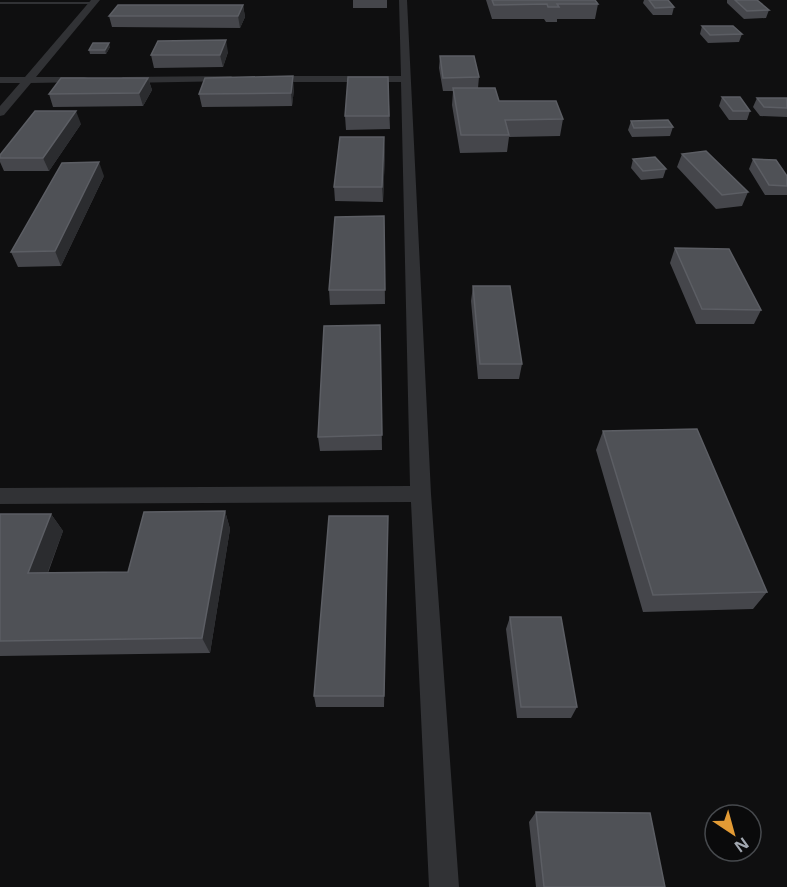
<svg xmlns="http://www.w3.org/2000/svg" width="787" height="887" viewBox="0 0 787 887" font-family="'Noto Sans',sans-serif">
<style>
.lines{fill:none;stroke-linecap:round;stroke-linejoin:round}
.service{fill:#313235;fill-rule:evenodd}
.minor{fill:#313235;fill-rule:evenodd}
.wall{fill:#45464b}
.shaded-wall{fill:#2b2c2f}
.building{fill:#4f5156;stroke:#5c5e64;stroke-width:1.5}
</style>
<rect width="100%" height="100%" fill="#0f0f10"/>
<g class="lines">
<path class="service" d="M 0,2 L 94,2 L 96,3 L 94,4 L 0,4 Z"/>
<path class="minor" d="M 91,0 L 100,0 L 36,77 L 84,77 L 88,78 L 88,82 L 31,83 L 4,115 L 0,116 L 0,106 L 20,83 L 0,83 L 0,77 L 25,77 Z
M 399,0 L 407,0 L 431,494 L 459,887 L 429,887 L 411,502 L 0,504 L 0,488 L 410,486 L 401,82 L 267,82 L 262,79 L 267,76 L 401,76 Z
M 231,76 L 236,79 L 235,81 L 123,83 L 118,80 L 123,77 Z"/>
</g>
<path class="wall" d="M 353,0 L 387,0 L 387,8 L 353,8 Z
M 486,0 L 595,0 L 598,4 L 595,19 L 557,19 L 557,22 L 546,22 L 544,19 L 492,19 Z
M 644,0 L 668,0 L 674,7 L 672,15 L 653,15 L 643,3 Z
M 727,0 L 757,0 L 769,10 L 766,18 L 744,19 L 727,3 Z
M 243,5 L 245,17 L 240,28 L 112,27 L 109,16 Z
M 702,26 L 742,34 L 739,42 L 708,43 L 700,34 Z
M 110,47 L 106,54 L 90,54 L 89,50 Z
M 228,52 L 223,67 L 154,68 L 151,55 Z
M 440,56 L 479,77 L 478,88 L 499,101 L 563,119 L 560,136 L 509,137 L 507,152 L 460,153 L 452,105 L 453,91 L 443,91 L 439,68 Z
M 388,77 L 390,129 L 346,130 L 345,116 Z
M 148,78 L 152,90 L 143,106 L 53,107 L 49,94 Z
M 294,89 L 292,106 L 202,107 L 199,94 Z
M 722,97 L 750,111 L 747,120 L 729,120 L 719,106 Z
M 757,98 L 787,98 L 787,117 L 760,116 L 753,107 Z
M 631,121 L 673,127 L 670,136 L 632,137 L 628,130 Z
M 81,124 L 49,171 L 4,171 L 0,162 L 0,155 Z
M 385,151 L 383,202 L 335,201 L 334,187 Z
M 682,154 L 748,192 L 742,206 L 716,209 L 677,167 Z
M 633,159 L 666,169 L 663,178 L 641,180 L 631,168 Z
M 753,159 L 787,176 L 787,195 L 765,195 L 749,169 Z
M 104,176 L 61,266 L 18,267 L 11,252 Z
M 384,216 L 385,304 L 330,305 L 329,290 Z
M 675,248 L 761,310 L 754,324 L 696,324 L 670,263 Z
M 473,286 L 522,364 L 519,379 L 478,379 L 471,301 Z
M 380,325 L 382,450 L 320,451 L 318,437 Z
M 603,431 L 767,592 L 753,609 L 643,612 L 596,450 Z
M 225,511 L 230,529 L 210,653 L 0,656 L 0,514 L 51,514 L 63,531 L 48,573 L 128,572 Z
M 388,516 L 384,707 L 316,707 L 314,696 Z
M 510,617 L 577,707 L 571,718 L 517,718 L 506,629 Z
M 536,812 L 665,887 L 536,887 L 529,822 Z"/>
<path class="shaded-wall" d="M 243,5 L 245,17 L 240,28 L 238,16 Z
M 226,40 L 228,52 L 223,67 L 220,55 Z
M 109,43 L 110,47 L 106,54 L 105,50 Z
M 293,76 L 294,89 L 292,106 L 291,93 Z
M 148,78 L 152,90 L 143,106 L 139,93 Z
M 76,111 L 81,124 L 49,171 L 43,158 Z
M 384,137 L 385,151 L 383,202 L 382,187 Z
M 99,162 L 104,176 L 61,266 L 55,251 Z
M 225,511 L 230,529 L 210,653 L 202,638 Z
M 51,514 L 63,531 L 41,590 L 28,573 Z"/>
<path class="building" d="M 492,0 L 595,0 L 598,4 L 557,4 L 559,7 L 548,7 L 547,4 L 494,5 Z
M 649,0 L 668,0 L 674,7 L 655,8 Z
M 735,0 L 757,0 L 769,10 L 747,11 Z
M 118,5 L 243,5 L 238,16 L 109,16 Z
M 702,26 L 733,26 L 742,34 L 710,35 Z
M 226,40 L 220,55 L 151,55 L 158,41 Z
M 93,43 L 109,43 L 105,50 L 89,50 Z
M 440,56 L 474,56 L 479,77 L 443,78 Z
M 293,76 L 291,93 L 199,94 L 205,78 Z
M 348,77 L 388,77 L 389,116 L 345,116 Z
M 61,78 L 148,78 L 139,93 L 49,94 Z
M 453,88 L 495,88 L 499,101 L 556,101 L 563,119 L 505,120 L 509,135 L 461,135 Z
M 722,97 L 740,97 L 750,111 L 733,111 Z
M 757,98 L 787,98 L 787,108 L 764,107 Z
M 35,111 L 76,111 L 43,158 L 0,158 L 0,155 Z
M 668,120 L 673,127 L 634,128 L 631,121 Z
M 340,137 L 384,137 L 382,187 L 334,187 Z
M 706,151 L 748,192 L 722,195 L 682,154 Z
M 655,157 L 666,169 L 643,171 L 633,159 Z
M 753,159 L 776,160 L 787,176 L 787,186 L 769,185 Z
M 99,162 L 55,251 L 11,252 L 62,163 Z
M 384,216 L 385,290 L 329,290 L 335,217 Z
M 675,248 L 729,249 L 761,310 L 702,309 Z
M 473,286 L 510,286 L 522,364 L 480,364 Z
M 380,325 L 382,435 L 318,437 L 324,326 Z
M 697,429 L 767,592 L 653,595 L 603,431 Z
M 225,511 L 202,638 L 0,641 L 0,514 L 51,514 L 28,573 L 128,572 L 144,512 Z
M 329,516 L 388,516 L 384,696 L 314,696 Z
M 510,617 L 561,617 L 577,707 L 521,707 Z
M 536,812 L 650,813 L 665,887 L 544,887 Z"/>
<g transform="translate(733 833) rotate(144)"><circle r="28" fill="#0a0a0b" stroke="#46494d" stroke-width="1.5"/>
<path d="M0-4.5L10 22L0 15L-10 22Z" fill="#e39b35"/>
<text y="-9" font-size="16" font-weight="bold" text-anchor="middle" fill="#a1a7b0">N</text>
</g>
</svg>
